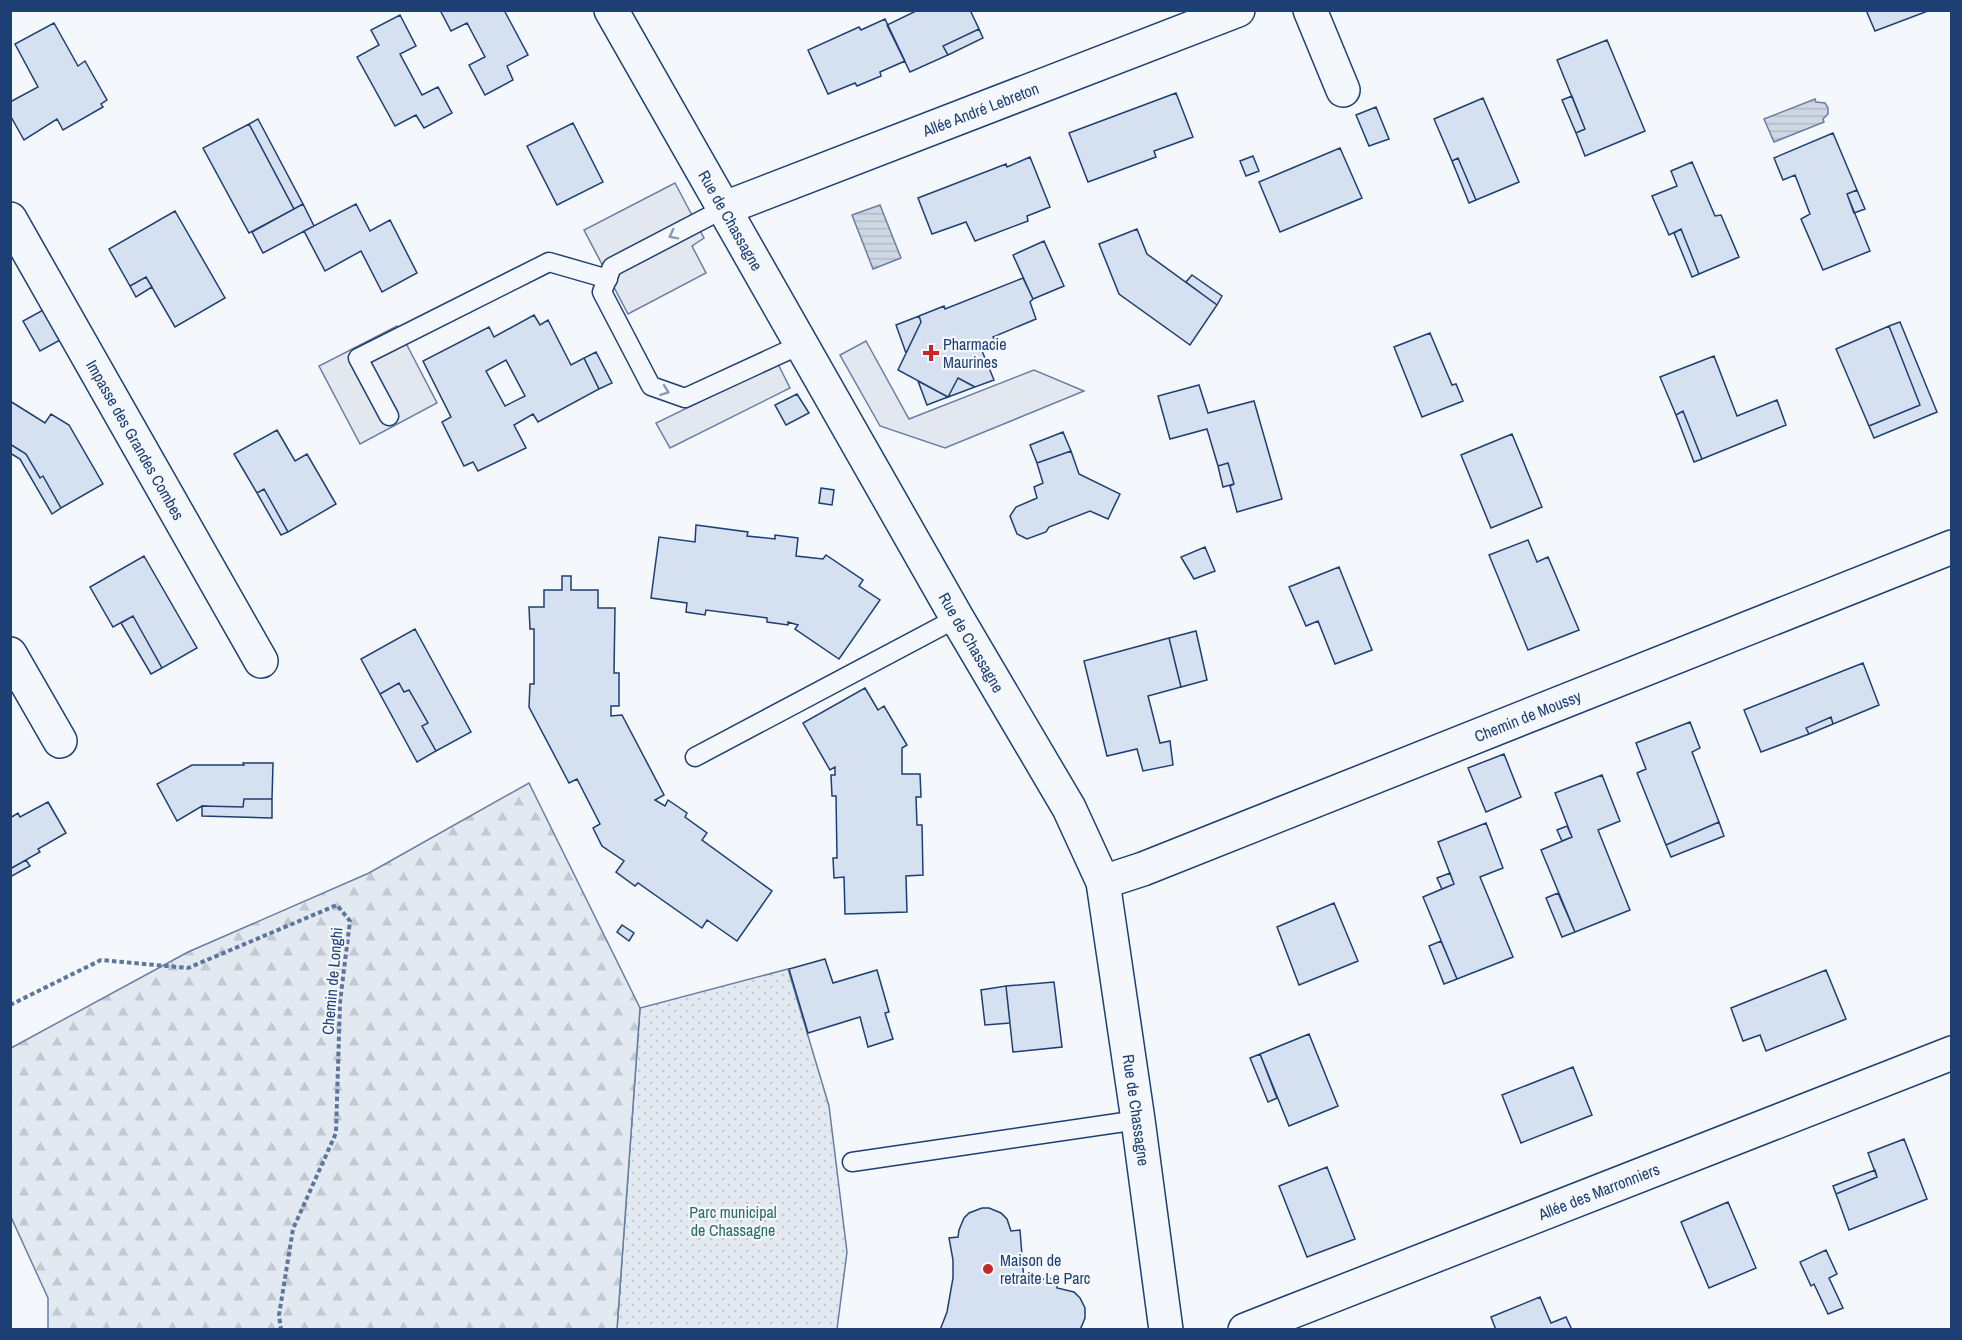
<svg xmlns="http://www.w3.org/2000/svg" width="1962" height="1340" viewBox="0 0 1962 1340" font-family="'Archivo Narrow',sans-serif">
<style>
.grass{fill:url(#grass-dots);stroke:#687fa3;stroke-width:1.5}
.forest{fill:url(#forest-firs);stroke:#687fa3;stroke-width:1.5}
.parking{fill:#e3e8f0;stroke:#687fa3;stroke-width:1.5}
.water{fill:url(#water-rules);stroke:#687fa3;stroke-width:1.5}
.building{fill:#d5e0f0;stroke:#1d3f73;stroke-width:1.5;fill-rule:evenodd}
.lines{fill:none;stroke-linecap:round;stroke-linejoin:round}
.service-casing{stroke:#1d3f73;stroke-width:21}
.minor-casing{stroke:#1d3f73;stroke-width:36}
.path{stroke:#5e769c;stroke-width:4;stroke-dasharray:4.5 3;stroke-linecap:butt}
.service{stroke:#f4f7fb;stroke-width:18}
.minor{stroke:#f4f7fb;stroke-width:33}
.oneway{stroke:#889bb7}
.poi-dot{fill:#c62828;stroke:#f4f7fb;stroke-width:2}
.labels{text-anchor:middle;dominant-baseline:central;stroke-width:4.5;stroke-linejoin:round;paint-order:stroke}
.street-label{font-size:16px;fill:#1d3f73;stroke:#f4f7fb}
.poi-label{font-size:16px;fill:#1d3f73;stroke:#f4f7fb;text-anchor:start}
.park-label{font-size:16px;fill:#2c6c60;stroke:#f4f7fb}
</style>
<defs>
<pattern id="grass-dots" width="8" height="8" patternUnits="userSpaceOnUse" patternTransform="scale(1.5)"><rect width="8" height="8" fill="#e3e9f0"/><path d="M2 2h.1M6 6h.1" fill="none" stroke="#c2c9d1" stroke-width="1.8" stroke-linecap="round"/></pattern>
<pattern id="forest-firs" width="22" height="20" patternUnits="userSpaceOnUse" patternTransform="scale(1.5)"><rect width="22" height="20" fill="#e3e9f0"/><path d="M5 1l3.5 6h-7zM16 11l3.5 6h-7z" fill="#c2c9d1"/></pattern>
<pattern id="water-rules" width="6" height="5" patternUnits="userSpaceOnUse" patternTransform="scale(1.5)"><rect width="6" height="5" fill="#cfd7e4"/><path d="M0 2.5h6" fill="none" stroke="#b1bac7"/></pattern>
</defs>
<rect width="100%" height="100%" fill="#f4f7fb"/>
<path class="grass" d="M 788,969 L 829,1106 L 847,1252 L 837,1329 L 617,1330 L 640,1008 Z"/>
<path class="forest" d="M 529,783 L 640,1008 L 617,1329 L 48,1329 L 48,1298 L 11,1217 L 11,1048 L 188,952 L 369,873 Z"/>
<path class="parking" d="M 675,183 L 704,238 L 692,246 L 706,273 L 628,314 L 584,230 Z
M 397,326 L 437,403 L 360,444 L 319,366 Z
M 866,341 L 909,419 L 1034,370 L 1084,391 L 945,448 L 880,426 L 840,355 Z
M 778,364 L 790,388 L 670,448 L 656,423 Z"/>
<path class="water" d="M 1815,99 L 1816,102 L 1825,103 L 1828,108 L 1828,114 L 1823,119 L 1824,122 L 1774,142 L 1764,119 Z
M 880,205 L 901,258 L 873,269 L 852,215 Z"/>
<path class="building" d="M 440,10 L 504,10 L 528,55 L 507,66 L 513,80 L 485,95 L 469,65 L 485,57 L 467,23 L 451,31 Z
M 918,10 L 970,10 L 979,29 L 943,46 L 948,55 L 910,72 L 887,25 Z
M 1866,10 L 1928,10 L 1928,11 L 1875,31 Z
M 400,15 L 416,46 L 400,54 L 422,95 L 438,87 L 452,113 L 424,128 L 416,115 L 395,126 L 357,57 L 379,45 L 371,30 Z
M 885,19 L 905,61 L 880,72 L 881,76 L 857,86 L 855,83 L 828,94 L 808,50 L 859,27 L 861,30 Z
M 54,23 L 78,66 L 85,61 L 107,100 L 101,104 L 103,107 L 63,130 L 57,119 L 24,140 L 10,115 L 10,102 L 38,87 L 15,44 Z
M 979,29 L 983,38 L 948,55 L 943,46 Z
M 1607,40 L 1645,131 L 1585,156 L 1576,133 L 1585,129 L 1557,60 Z
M 1176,93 L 1193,137 L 1154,151 L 1156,157 L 1088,182 L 1069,133 Z
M 1572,96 L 1585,129 L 1576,133 L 1562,100 Z
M 1483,98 L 1519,182 L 1476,200 L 1458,158 L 1452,161 L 1434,119 Z
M 1376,107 L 1389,139 L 1369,146 L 1356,115 Z
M 258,119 L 303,204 L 294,209 L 249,124 Z
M 573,123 L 603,182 L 557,205 L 527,146 Z
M 249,124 L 294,209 L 249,233 L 203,148 Z
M 1833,133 L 1857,190 L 1847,194 L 1870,251 L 1823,270 L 1801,219 L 1810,214 L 1795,175 L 1783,180 L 1774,158 Z
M 1340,148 L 1362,198 L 1280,232 L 1259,182 Z
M 1253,156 L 1259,171 L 1246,176 L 1240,161 Z
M 1030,157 L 1050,207 L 1027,216 L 1028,221 L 975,241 L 966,222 L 932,234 L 918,198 L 1006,164 L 1007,167 Z
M 1458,158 L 1476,200 L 1469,203 L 1452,161 Z
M 1692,162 L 1715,216 L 1721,215 L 1739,257 L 1699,274 L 1681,229 L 1669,235 L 1652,196 L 1677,186 L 1671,171 Z
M 1857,190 L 1865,209 L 1854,213 L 1847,194 Z
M 303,204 L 314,226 L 263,253 L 252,232 Z
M 356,204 L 370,231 L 390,220 L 417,273 L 382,292 L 361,251 L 325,271 L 304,231 Z
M 175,211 L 225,298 L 175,327 L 146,277 L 130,286 L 109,249 Z
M 1137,229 L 1147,254 L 1217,305 L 1190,345 L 1119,294 L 1099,244 Z
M 1681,229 L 1699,274 L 1692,277 L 1674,233 Z
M 1044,241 L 1064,286 L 1033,299 L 1013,255 Z
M 1192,275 L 1222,296 L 1217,305 L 1186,282 Z
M 146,277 L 152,287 L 136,297 L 130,286 Z
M 1023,278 L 1033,299 L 1030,302 L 1036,319 L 993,337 L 996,341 L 980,346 L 994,380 L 975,387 L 958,378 L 948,397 L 898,370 L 921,322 L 919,316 L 944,306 L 945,309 Z
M 45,309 L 62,339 L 40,351 L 23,321 Z
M 534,315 L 540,325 L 548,320 L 571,365 L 584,358 L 599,389 L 538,422 L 533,414 L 514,425 L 526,448 L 478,471 L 473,462 L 464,466 L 442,422 L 451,417 L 423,361 L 489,327 L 494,337 ZM 506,360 L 525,396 L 505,406 L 486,371 Z
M 919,316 L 921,322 L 906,353 L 896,325 Z
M 1900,322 L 1937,412 L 1874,438 L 1869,426 L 1920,405 L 1889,326 Z
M 1889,326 L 1920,405 L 1869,426 L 1836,349 Z
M 1430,333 L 1452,385 L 1456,384 L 1463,401 L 1422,417 L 1394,347 Z
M 596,352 L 612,383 L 599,389 L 584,358 Z
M 1714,356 L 1737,416 L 1777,400 L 1786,425 L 1702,459 L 1683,411 L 1676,415 L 1660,377 Z
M 958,378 L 975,387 L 948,397 Z
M 918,381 L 948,397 L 927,405 Z
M 1199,385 L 1208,413 L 1254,401 L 1282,499 L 1237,512 L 1230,486 L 1234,484 L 1228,463 L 1218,466 L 1207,429 L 1170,439 L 1158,396 Z
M 797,394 L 809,413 L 786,425 L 775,405 Z
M 10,401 L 45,423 L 51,414 L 69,425 L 103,484 L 61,508 L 43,476 L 40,478 L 26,454 L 10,444 Z
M 1683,411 L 1702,459 L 1694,462 L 1676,415 Z
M 277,430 L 295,461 L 307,454 L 336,504 L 288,532 L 264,489 L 257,493 L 234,454 Z
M 1063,432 L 1071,451 L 1037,463 L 1030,445 Z
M 1512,434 L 1542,507 L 1491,528 L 1461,455 Z
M 10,444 L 26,454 L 40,478 L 43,476 L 61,508 L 52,514 L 20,459 L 10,453 Z
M 1071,451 L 1079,474 L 1120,494 L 1108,519 L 1090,511 L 1049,527 L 1046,532 L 1027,539 L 1017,534 L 1010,516 L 1016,507 L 1037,498 L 1034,487 L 1043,483 L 1037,463 Z
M 1228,463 L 1234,484 L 1223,487 L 1218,466 Z
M 821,488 L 834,490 L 832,505 L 819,503 Z
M 264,489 L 288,532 L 281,535 L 257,493 Z
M 696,525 L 748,532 L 747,536 L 775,539 L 775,535 L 798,538 L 796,556 L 823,559 L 826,555 L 863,580 L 859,586 L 880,600 L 839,659 L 795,629 L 798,625 L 788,622 L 788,625 L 767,622 L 767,618 L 706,610 L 705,615 L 686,612 L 687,603 L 651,598 L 659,537 L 695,542 Z
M 1528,540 L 1537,562 L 1548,557 L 1579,630 L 1528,650 L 1489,555 Z
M 1205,547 L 1215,571 L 1194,579 L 1181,557 Z
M 144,556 L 197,648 L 162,668 L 133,616 L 113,627 L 90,587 Z
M 1339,567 L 1372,650 L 1335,664 L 1318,621 L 1306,626 L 1289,587 Z
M 562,576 L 571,576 L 571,590 L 598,590 L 598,608 L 615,608 L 614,673 L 619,673 L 619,706 L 611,706 L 611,716 L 622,715 L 664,795 L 655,800 L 665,806 L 668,800 L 687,813 L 685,817 L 707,833 L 702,840 L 772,891 L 737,941 L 707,920 L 702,928 L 638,883 L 635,886 L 616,872 L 624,861 L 602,846 L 593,828 L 600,824 L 577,779 L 569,783 L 529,707 L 530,684 L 534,684 L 534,629 L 530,629 L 529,607 L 544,607 L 544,590 L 562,590 Z
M 133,616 L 162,668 L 151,674 L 121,623 Z
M 415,629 L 471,732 L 436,751 L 422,726 L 428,723 L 409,690 L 404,692 L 399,683 L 380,694 L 361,659 Z
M 1196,631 L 1207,680 L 1181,687 L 1169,638 Z
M 1169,638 L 1181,687 L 1148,696 L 1160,743 L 1170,741 L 1173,765 L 1143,771 L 1137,749 L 1107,756 L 1084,661 Z
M 1863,663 L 1879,705 L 1833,724 L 1831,717 L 1806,728 L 1809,734 L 1761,752 L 1744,710 Z
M 399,683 L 404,692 L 409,690 L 428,723 L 422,726 L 436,751 L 417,762 L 380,694 Z
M 865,688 L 878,710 L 884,706 L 907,745 L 902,748 L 902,774 L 920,774 L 921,797 L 916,797 L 917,825 L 922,825 L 923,875 L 906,876 L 907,912 L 845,914 L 844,877 L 834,878 L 833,858 L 837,858 L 836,796 L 832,796 L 831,775 L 835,775 L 835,767 L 830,770 L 803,723 Z
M 1831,717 L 1833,724 L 1809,734 L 1806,728 Z
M 1690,722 L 1700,748 L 1692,752 L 1719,822 L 1666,845 L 1637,773 L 1646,769 L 1636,743 Z
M 1504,754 L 1521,797 L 1486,812 L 1468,768 Z
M 243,763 L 273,763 L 272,799 L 244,799 L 243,807 L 202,806 L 177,821 L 157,784 L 192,765 L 244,765 Z
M 1602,775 L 1620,821 L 1598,830 L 1630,910 L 1575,932 L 1541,850 L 1572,837 L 1555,793 Z
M 244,799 L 272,799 L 272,818 L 202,816 L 202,806 L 243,807 Z
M 48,802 L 66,833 L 38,849 L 40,852 L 10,869 L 10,818 L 18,813 L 20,817 Z
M 1719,822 L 1724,836 L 1671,857 L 1666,845 Z
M 1486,823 L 1503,868 L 1480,877 L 1513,957 L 1457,979 L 1423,897 L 1454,884 L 1438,842 Z
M 1567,826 L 1572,837 L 1562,841 L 1557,830 Z
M 26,860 L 30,866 L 10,877 L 10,869 Z
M 1450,873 L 1454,884 L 1442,889 L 1437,878 Z
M 1558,893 L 1575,932 L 1562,937 L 1546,898 Z
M 1334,903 L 1358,961 L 1299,985 L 1277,927 Z
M 622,925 L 634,933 L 629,941 L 617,932 Z
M 1441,941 L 1457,979 L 1444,984 L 1429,946 Z
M 825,959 L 833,983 L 877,970 L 889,1012 L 885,1013 L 893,1039 L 868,1047 L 860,1017 L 808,1033 L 789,969 Z
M 1826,970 L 1846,1019 L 1766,1051 L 1760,1035 L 1743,1041 L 1731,1008 Z
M 1054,982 L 1062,1047 L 1013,1052 L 1006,986 Z
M 1006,986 L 1010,1023 L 985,1025 L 981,990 Z
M 1309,1034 L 1338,1106 L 1289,1126 L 1260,1054 Z
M 1260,1054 L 1277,1098 L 1268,1102 L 1250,1058 Z
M 1573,1067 L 1592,1115 L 1521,1143 L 1502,1095 Z
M 1904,1139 L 1927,1199 L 1849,1230 L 1836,1194 L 1877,1177 L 1868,1153 Z
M 1327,1167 L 1355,1239 L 1307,1257 L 1279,1186 Z
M 1875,1170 L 1877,1177 L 1836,1194 L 1833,1186 Z
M 1728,1202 L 1756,1268 L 1709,1288 L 1681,1222 Z
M 982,1208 L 989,1208 L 1001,1213 L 1007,1219 L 1011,1231 L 1020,1230 L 1024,1281 L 1056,1278 L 1057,1288 L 1074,1292 L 1080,1298 L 1085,1308 L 1085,1318 L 1080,1330 L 940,1330 L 947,1312 L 953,1278 L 953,1260 L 949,1238 L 958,1237 L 959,1230 L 964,1218 L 969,1213 Z
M 1826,1250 L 1837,1274 L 1829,1278 L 1843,1308 L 1828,1314 L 1814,1284 L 1811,1286 L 1800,1262 Z
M 1540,1297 L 1551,1323 L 1566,1317 L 1572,1330 L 1496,1330 L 1491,1317 Z"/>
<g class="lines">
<g class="service-casing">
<path id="service" d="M 725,208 L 612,267 L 602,292 L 651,386 L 685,398 L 802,344
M 389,416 L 358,358 L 549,262 L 608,279
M 695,757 L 957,618
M 852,1162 L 1138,1120"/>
</g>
<g class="minor-casing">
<g id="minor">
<path id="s1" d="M 611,10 L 957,618 L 1069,808 L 1103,882 L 1138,1120 L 1166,1330"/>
<path d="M 1310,10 L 1343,90"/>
<path id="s2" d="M 725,208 L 1238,10"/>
<path id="s3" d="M 10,219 L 261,661"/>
<path d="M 10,654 L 60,741"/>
<path id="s4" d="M 1103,882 L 1143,869 L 1952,547"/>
<path id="s5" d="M 1245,1330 L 1952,1053"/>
</g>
</g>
<path class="path" d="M 10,1005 L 101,960 L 188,968 L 337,905 L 350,921 L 340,1002 L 336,1133 L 293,1229 L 279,1315 L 281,1330"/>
<use href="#service" class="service"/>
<use href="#minor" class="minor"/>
</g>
<defs><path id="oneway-chevron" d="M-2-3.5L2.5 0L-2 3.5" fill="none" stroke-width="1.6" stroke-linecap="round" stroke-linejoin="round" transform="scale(1.5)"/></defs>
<g class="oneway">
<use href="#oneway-chevron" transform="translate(673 235) rotate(153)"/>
<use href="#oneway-chevron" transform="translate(665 391) rotate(20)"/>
</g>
<g class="poi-dot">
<path d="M928 344h6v6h6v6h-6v6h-6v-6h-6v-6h6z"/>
<circle cx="988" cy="1269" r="6"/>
</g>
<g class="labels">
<g class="street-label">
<text stroke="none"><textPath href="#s2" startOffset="274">Allée André Lebreton</textPath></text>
<text stroke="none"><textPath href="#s1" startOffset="242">Rue de Chassagne</textPath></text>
<text stroke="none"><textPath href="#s3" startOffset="254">Impasse des Grandes Combes</textPath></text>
<text stroke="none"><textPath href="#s1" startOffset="728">Rue de Chassagne</textPath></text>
<text stroke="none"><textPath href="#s4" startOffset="456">Chemin de Moussy</textPath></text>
<text transform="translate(332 981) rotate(-85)">Chemin de Longhi</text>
<text stroke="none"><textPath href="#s1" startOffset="1232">Rue de Chassagne</textPath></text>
<text stroke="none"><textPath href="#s5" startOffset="380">Allée des Marronniers</textPath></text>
</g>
<g class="poi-label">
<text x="943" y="344">Pharmacie<tspan x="943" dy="18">Maurines</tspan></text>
<text x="1000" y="1260">Maison de<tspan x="1000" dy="18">retraite Le Parc</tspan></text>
</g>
<g class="park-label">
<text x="733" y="1212">Parc municipal<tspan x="733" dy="18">de Chassagne</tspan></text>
</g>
</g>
<rect width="1962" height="1340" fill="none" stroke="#1d3f73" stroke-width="24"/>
</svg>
